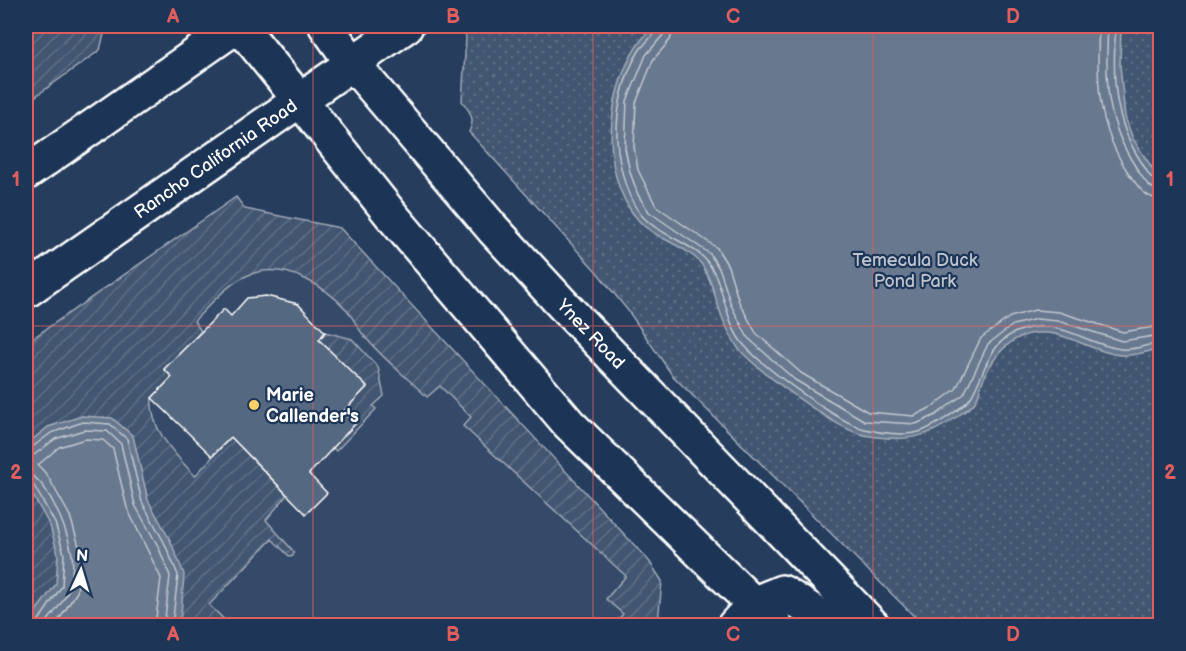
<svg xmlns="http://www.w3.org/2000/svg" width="1186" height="651" viewBox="0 0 1186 651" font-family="'Balsamiq Sans',sans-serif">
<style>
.built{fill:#344a68}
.park{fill:url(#park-dots);stroke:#a0aab8;stroke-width:1.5}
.garden{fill:url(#garden-furrows);stroke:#a0aab8;stroke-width:1.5}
.water{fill:#67788e;stroke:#a4aebb;stroke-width:1.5}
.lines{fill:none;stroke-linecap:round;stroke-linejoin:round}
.shore{stroke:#c2c9d2;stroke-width:1.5}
.building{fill:#556781;stroke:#fff;stroke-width:1.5}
.street-casing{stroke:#fff;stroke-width:38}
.secondary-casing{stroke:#fff;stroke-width:38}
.primary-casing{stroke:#fff;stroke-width:38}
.street{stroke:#1d3557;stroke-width:33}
.secondary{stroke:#1d3557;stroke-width:33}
.primary{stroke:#1d3557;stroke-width:33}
.grid{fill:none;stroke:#e05e5e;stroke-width:1.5;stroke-opacity:0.55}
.poi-dot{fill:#ffd166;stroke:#1d3557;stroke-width:2}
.labels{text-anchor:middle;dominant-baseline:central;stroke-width:4.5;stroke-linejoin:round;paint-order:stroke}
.street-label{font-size:18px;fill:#fff;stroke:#1d3557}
.park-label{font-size:18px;fill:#bdc4ce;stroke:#1d3557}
.poi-label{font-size:18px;font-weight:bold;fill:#fff;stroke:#1d3557;text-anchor:start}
.neatline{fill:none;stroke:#e05e5e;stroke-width:2}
.grid-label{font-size:20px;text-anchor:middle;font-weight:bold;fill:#e05e5e}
</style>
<defs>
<pattern id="park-dots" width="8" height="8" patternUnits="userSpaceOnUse" patternTransform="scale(1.5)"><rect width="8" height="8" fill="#425672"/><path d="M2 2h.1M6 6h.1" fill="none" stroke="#5e6f87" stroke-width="1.8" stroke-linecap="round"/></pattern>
<pattern id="garden-furrows" width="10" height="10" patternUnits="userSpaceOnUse" patternTransform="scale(1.5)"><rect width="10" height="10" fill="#425672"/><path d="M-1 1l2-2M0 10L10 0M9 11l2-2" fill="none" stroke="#5e6f87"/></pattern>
</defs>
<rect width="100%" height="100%" fill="#263d5e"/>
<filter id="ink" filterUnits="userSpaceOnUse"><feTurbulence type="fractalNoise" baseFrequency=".0167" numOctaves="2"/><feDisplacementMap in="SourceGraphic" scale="12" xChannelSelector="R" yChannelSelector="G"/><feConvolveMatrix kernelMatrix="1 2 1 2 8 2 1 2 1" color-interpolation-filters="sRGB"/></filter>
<g filter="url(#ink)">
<path class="built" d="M 236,197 L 245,209 L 340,228 L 649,561 L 662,581 L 658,622 L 662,625 L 26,625 L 26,343 Z"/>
<path class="park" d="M 462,26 L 1160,26 L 1160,625 L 923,625 L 672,375 L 629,312 L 596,271 L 469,132 C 476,119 470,112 462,101 L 466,37 Z"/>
<path class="garden" d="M 26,26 L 106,26 L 100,50 L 26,103 Z
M 236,197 L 245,209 L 340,228 L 649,561 L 662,581 L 658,622 L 662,625 L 613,625 L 623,614 L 606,599 L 626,576 L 463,426 L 471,417 L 440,386 L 427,397 C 406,376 380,357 362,333 C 356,326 353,317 347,310 C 325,286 287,263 254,273 C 230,280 210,305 194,321 L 201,331 L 165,369 L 172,377 L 152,398 C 149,429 175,454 195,476 L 231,437 L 287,495 L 266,520 L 294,552 L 293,556 L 290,557 L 272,539 L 209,605 L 230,625 L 26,625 L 26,343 Z
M 325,332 L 352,339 L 378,367 L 384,396 L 373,406 L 376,409 L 336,451 L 332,447 L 355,424 L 343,412 L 367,387 L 319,340 Z"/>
<path class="water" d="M 654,26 L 1121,26 L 1120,65 L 1125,117 L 1133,139 L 1160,180 L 1160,348 C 1148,352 1134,356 1121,355 C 1086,352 1053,319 1016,339 C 1000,348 990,364 983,380 C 980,387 979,396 975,402 C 972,407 963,412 958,416 C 926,440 903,442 864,435 C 837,430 757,370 738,348 C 734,342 730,334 727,328 C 716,308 715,284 702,265 C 687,245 656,240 639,221 C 594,172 607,68 654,26 Z
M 82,416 L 112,418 L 133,436 L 148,500 L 170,540 L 184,574 L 181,615 L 177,625 L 26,625 L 56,584 L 58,554 L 50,526 L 26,483 L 26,445 L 48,427 Z"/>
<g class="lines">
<path class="shore" d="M 657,26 C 656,35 645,42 639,51 C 622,78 614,118 618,151 C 621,172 628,201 644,218 C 660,235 687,241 704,258 C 725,279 723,320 743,344 C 762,366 837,422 865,429 C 880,433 904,436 919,432 C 932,428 964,408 971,397 C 985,373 988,344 1016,332 C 1058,315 1083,344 1121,349 C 1135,351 1147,344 1160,343
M 665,26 L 663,35 L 646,55 L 627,101 L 625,148 L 630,172 L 638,195 L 649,212 L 710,254 L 720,270 L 731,305 L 748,338 L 795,380 L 865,421 L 916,424 L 936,415 L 964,394 L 988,344 L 1013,325 L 1036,319 L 1058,321 L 1122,341 L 1160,335
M 674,26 L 670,40 L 653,60 L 636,103 L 634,147 L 638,170 L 656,206 L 717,248 L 728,266 L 739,302 L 756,333 L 801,373 L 868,412 L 914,416 L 932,407 L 956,389 L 981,338 L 1010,317 L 1035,310 L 1059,312 L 1123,332 L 1160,326
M 1099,26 C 1096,82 1097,126 1129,174 C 1138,186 1144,198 1160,199
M 1108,26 C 1105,81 1105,121 1137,169 C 1144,179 1148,189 1160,190
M 1116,26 C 1112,76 1113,120 1142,163 C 1147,171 1151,181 1160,182
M 26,449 L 31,448 L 51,433 L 83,422 L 110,424 L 127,439 L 142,502 L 164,542 L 178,575 L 172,626
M 26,457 L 34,455 L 55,439 L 84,430 L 107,431 L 121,444 L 135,505 L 158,546 L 170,576 L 164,626
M 26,474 C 46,475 67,531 71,550 C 74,560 72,577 70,587 C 66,600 52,614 44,626
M 26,481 L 33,484 L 55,523 L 64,554 L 62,586 L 35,626
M 55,626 L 77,592 L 81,553 L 70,516 L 47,475 L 38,465 L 59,447 L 85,439 L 103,440 L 113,449 L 127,508 L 161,578 L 155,626"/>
</g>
<path class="building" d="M 266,296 L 298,304 L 325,332 L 319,340 L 367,387 L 343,412 L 355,424 L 309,474 L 327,493 L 306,514 L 231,437 L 212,456 L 152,398 L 172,377 L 164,369 L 224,309 L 231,316 L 247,298 Z"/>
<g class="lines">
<g class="street-casing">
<path id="street" d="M 734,626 L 755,603"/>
</g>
<g class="secondary-casing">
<g id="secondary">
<path id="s1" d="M 353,64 L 493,229 L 565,307 L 873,626"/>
<path d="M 299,99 L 393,217 L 569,424 L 776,626"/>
<path d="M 755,603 L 782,592 L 820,616 L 830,626"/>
</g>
</g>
<g class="primary-casing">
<g id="primary">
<path d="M 240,26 L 299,99"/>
<path d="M 326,26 L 353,64"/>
<path d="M 26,173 L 237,26"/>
<path id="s2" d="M 26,291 L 406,26"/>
</g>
</g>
<use href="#street" class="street"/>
<use href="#secondary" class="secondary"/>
<use href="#primary" class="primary"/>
</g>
</g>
<path class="grid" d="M 313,26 L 313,626M 593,26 L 593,626M 873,26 L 873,626M 26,326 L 1160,326"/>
<circle class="poi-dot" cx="254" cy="405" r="6"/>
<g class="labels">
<g class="street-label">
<text stroke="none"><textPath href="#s2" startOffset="231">Rancho California Road</textPath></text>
<text stroke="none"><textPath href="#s1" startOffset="360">Ynez Road</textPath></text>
</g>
<g class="park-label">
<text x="915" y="260">Temecula Duck<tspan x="915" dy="21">Pond Park</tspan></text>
</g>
<g class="poi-label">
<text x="266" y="395">Marie<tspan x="266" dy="21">Callender's</tspan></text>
</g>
</g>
<rect width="1186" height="651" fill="none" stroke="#1d3557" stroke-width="66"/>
<g transform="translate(81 570) rotate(4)" stroke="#1d3557" stroke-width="4.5" paint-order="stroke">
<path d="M0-4.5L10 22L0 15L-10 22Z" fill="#ffffff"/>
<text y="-9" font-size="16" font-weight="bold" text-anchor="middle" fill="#ffffff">N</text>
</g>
<rect x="33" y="33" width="1120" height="585" class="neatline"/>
<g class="grid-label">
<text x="173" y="23">A</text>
<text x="453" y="23">B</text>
<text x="733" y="23">C</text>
<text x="1013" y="23">D</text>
<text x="16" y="186">1</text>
<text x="1170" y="186">1</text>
<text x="16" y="479">2</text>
<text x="1170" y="479">2</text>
<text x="173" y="641">A</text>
<text x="453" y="641">B</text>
<text x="733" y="641">C</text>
<text x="1013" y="641">D</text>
</g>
</svg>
